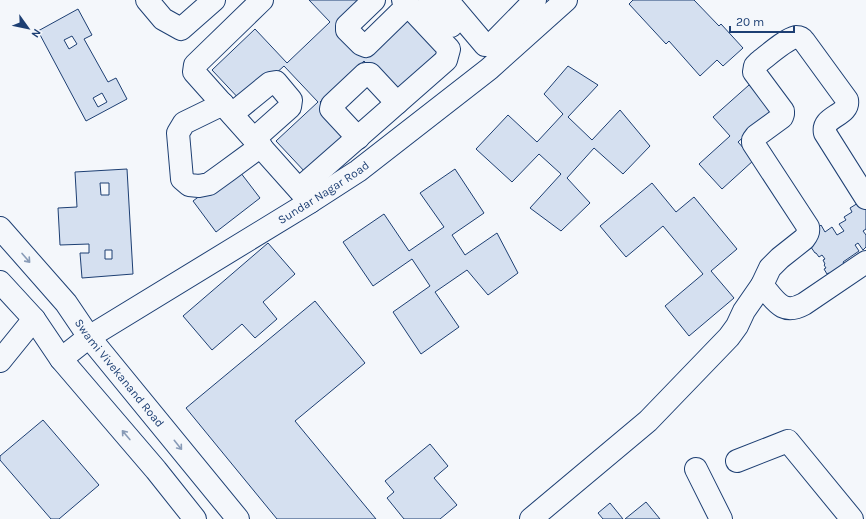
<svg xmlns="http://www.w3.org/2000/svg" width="866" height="519" viewBox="0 0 866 519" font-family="Karla,sans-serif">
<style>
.building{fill:#d5e0f0;stroke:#1d3f73;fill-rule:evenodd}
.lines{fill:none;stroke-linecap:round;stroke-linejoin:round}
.minor-casing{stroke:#1d3f73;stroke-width:24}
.major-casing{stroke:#1d3f73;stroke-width:24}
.minor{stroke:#f4f7fb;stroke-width:22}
.major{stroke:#f4f7fb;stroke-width:22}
.oneway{stroke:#889bb7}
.labels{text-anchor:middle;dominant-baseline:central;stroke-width:3;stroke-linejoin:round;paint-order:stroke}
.street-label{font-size:12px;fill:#1d3f73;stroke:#f4f7fb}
</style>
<rect width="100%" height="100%" fill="#f4f7fb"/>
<path class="building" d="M 309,0 L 365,0 L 336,27 L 362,55 L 406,14 L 440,50 L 394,93 L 364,61 L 320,102 L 349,133 L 306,173 L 276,141 L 318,102 L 284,66 L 243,103 L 212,70 L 255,29 L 287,63 L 330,22 Z
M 633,0 L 694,0 L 719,26 L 721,24 L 743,48 L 723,66 L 717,60 L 700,76 L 669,41 L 666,44 L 629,4 Z
M 78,9 L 92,35 L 84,39 L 108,82 L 116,78 L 127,99 L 86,121 L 38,31 ZM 72,36 L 77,44 L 69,49 L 64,40 ZM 102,93 L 107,102 L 98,107 L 93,98 Z
M 568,66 L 598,85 L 568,117 L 592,140 L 620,110 L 650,146 L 623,174 L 594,148 L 567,178 L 590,203 L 561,231 L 530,208 L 561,174 L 539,154 L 512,182 L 476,149 L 508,115 L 537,142 L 563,114 L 544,94 Z
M 749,85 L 773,110 L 738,142 L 754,160 L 722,189 L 699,164 L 730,136 L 713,117 Z
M 237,168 L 260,198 L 216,232 L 193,201 Z
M 127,169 L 133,274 L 82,278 L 80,253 L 89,253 L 89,244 L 60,245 L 58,208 L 77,207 L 75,172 ZM 100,183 L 109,183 L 109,195 L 101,195 ZM 105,250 L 112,250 L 112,259 L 105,259 Z
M 455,169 L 484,213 L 452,235 L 465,255 L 497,233 L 518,273 L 488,295 L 467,270 L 435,292 L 459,327 L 421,354 L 393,312 L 430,286 L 412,259 L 373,286 L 343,242 L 384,214 L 409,251 L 444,227 L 420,193 Z
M 652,183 L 676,212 L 694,197 L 737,249 L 711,271 L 734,298 L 689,336 L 665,306 L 703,274 L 663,226 L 626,257 L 600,226 Z
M 863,200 L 866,205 L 866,229 L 863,231 L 866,235 L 866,247 L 863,250 L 858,243 L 855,245 L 859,251 L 843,262 L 846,267 L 833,279 L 829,273 L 827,274 L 824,269 L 826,268 L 824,265 L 825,264 L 823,260 L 825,259 L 822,255 L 819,257 L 816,253 L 815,253 L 806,240 L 811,234 L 821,225 L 825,232 L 832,227 L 837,235 L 844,231 L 839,224 L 846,220 L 844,217 L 852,212 L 850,208 Z
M 268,243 L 295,274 L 263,302 L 277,319 L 255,338 L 242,324 L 212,350 L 183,316 Z
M 315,301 L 365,363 L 295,421 L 376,519 L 277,519 L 186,408 Z
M 43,420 L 99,485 L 59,519 L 51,519 L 0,460 L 0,456 Z
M 430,444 L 448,466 L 434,478 L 457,505 L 440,519 L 404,519 L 387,498 L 394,492 L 385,481 Z
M 646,502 L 660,519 L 625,519 Z
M 610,503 L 623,519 L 603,519 L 598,513 Z"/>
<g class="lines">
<g class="minor-casing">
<g id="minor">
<path d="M 147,0 L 163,19 L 181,29 L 214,0"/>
<path d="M 262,0 L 195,65 L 194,72 L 310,202"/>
<path d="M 374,0 L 347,26 L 347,30 L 361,44 L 366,46 L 408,5"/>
<path d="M 429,0 L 451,26"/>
<path d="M 447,0 L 485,45 L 491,45 L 535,0"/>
<path d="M 223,104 L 184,123 L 178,133 L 182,179 L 189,185 L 199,186 L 209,184 L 227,171 L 261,146"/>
<path d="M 232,114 L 270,83 L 276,82 L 291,100 L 290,107 L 254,139"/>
<path d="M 358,138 L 331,109 L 332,105 L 365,74 L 370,74 L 397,103"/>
<path d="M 299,189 L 446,60 L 449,49 L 403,0"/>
<path d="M 762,285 C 775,300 782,316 804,304 L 866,262"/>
<path id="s1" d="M 61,359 L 89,337 L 310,202 L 358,171 L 489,69 L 566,0"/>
<path d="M 0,361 L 34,319"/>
<path d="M 737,461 L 788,441 L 852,519"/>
<path d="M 696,469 L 721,519"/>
<path d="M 531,519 L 648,421 L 729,337 L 737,326 L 744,311 L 762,285 L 770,268 L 780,258 L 804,239 C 807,235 809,232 808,227 L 753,143 L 753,140 L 756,136 L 782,117 L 783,114 L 783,111 L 754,72 L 755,66 L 759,62 C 767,56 786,39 796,37 C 800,37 802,38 804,41 L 847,100 C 850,116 821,116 825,133 L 866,198"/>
</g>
</g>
<g class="major-casing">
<g id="major">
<path id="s2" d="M 0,228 L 66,303 L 89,337 L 238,519"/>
<path d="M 0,282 L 34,319 L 61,359 L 156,470 L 195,519"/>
</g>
</g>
<use href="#minor" class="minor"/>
<use href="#major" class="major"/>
</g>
<defs><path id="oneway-shaft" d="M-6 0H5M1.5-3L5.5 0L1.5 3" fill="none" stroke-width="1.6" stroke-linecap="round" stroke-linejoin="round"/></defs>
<g class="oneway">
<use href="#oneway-shaft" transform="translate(26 258) rotate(49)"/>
<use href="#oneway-shaft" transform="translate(126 435) rotate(-130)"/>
<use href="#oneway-shaft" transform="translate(178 445) rotate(51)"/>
</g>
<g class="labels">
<g class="street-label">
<text stroke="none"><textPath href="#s1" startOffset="311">Sundar Nagar Road</textPath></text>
<text stroke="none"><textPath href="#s2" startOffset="188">Swami Vivekanand Road</textPath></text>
</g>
</g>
<g transform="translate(28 28) rotate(123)" stroke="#f4f7fb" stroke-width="3" paint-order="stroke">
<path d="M0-3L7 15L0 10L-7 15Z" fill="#1d3f73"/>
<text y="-6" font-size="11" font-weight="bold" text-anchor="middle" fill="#1d3f73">N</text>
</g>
<path d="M730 26v6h64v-6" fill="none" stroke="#1d3f73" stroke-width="2"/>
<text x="736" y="26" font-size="12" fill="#1d3f73" stroke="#f4f7fb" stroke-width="3" paint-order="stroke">20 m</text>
</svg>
